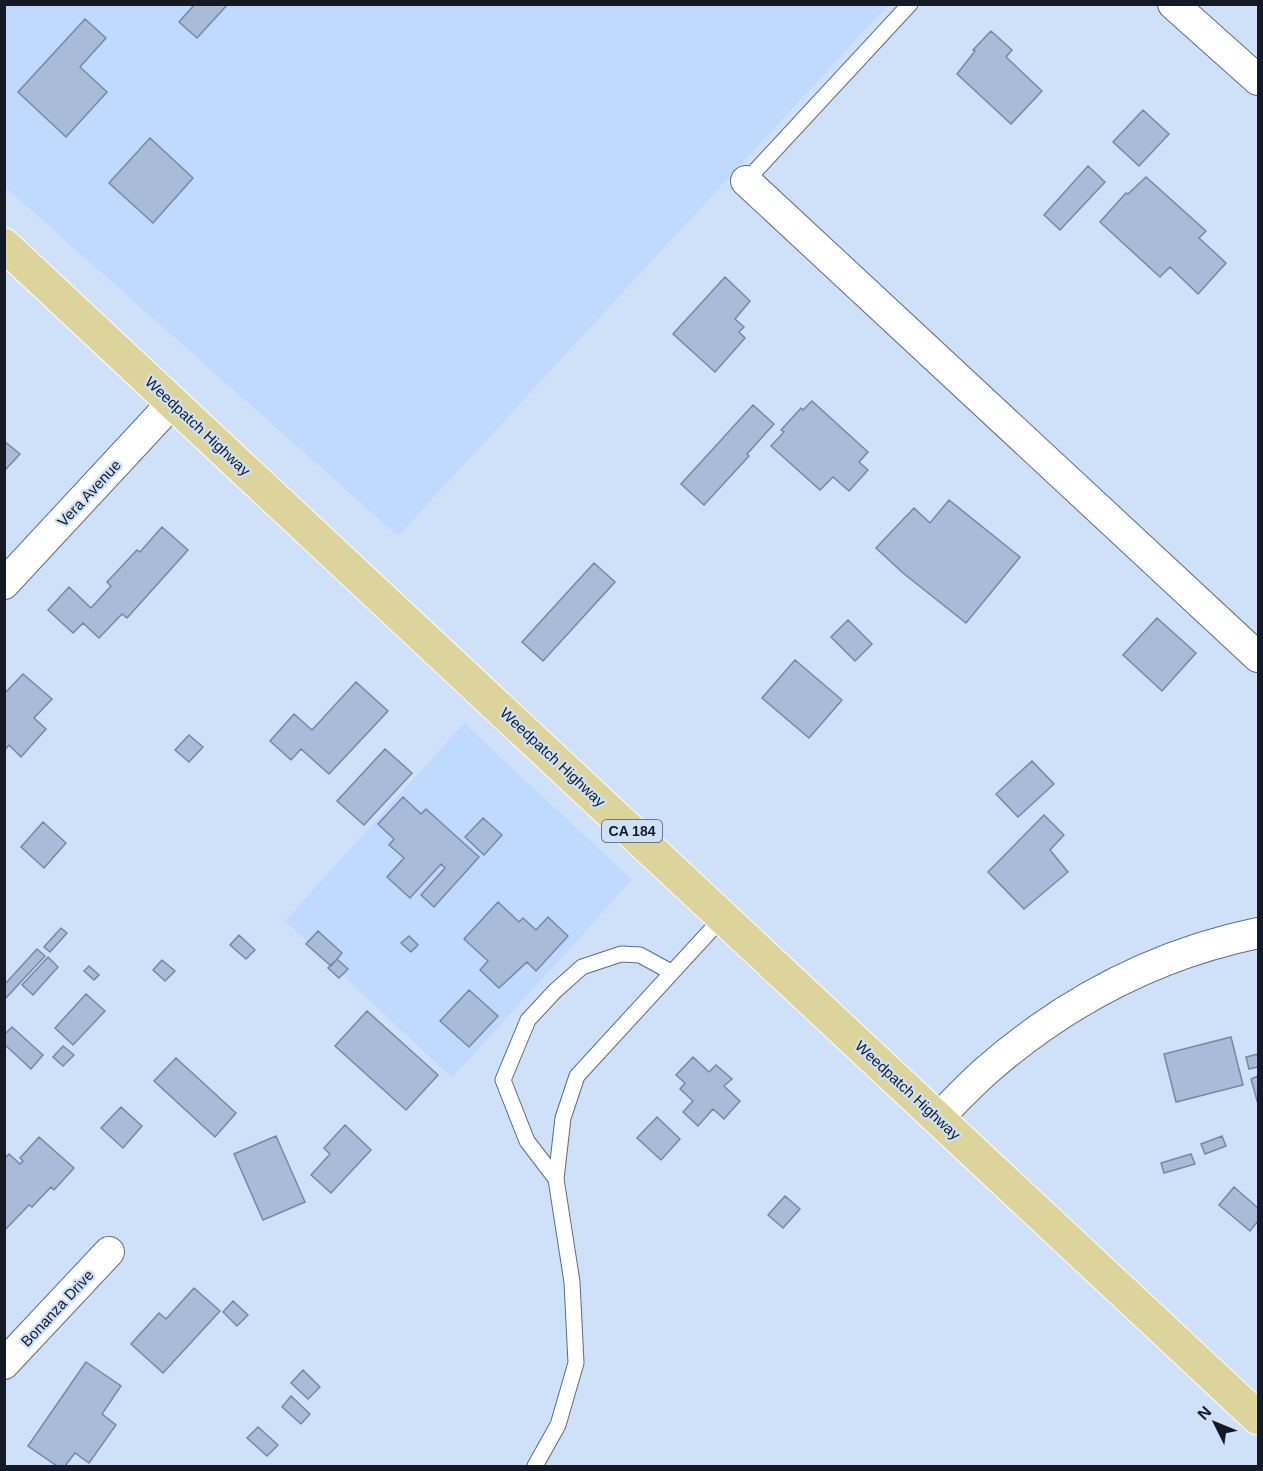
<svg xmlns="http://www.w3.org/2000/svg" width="1263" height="1471" viewBox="0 0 1263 1471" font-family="Arial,sans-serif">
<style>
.built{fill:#c0daff}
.building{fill:#a8bcda;stroke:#7588a5;stroke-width:1.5}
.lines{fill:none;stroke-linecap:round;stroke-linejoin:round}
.service-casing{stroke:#5a6c87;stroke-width:17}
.minor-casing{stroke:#5a6c87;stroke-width:32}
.primary-casing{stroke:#fff;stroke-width:35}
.service{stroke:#fff;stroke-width:15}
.minor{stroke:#fff;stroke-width:30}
.primary{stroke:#ddd49b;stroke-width:33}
.labels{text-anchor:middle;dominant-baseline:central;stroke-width:4.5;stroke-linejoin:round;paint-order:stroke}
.shield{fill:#cfe0f9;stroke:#4b5565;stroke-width:1.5}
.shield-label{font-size:14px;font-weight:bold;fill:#131a25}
.street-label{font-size:15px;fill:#131a25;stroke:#cfe0f9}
</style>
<rect width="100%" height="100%" fill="#cfe0f9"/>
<path class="built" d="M 5,5 L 888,5 L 398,536 L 5,187 Z
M 464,723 L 632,880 L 452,1078 L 285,921 Z"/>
<path class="building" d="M 195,4 L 228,4 L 197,38 L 179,22 Z
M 85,19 L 106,38 L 80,67 L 107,92 L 66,137 L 18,92 Z
M 991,31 L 1012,50 L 1006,57 L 1042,91 L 1011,124 L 957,74 L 975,51 L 973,50 Z
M 1143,110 L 1169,134 L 1139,166 L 1113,142 Z
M 150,138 L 193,178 L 153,223 L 109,183 Z
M 1088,166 L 1105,182 L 1060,230 L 1044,215 Z
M 1146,177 L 1206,231 L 1199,238 L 1226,263 L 1198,294 L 1170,267 L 1160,277 L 1100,222 L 1126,193 L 1128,194 Z
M 725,277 L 750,301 L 735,319 L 744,327 L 739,332 L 745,338 L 715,372 L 673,334 Z
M 812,401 L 868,452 L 859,462 L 868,470 L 849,491 L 833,477 L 820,490 L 771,446 L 784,432 L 781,430 L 801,408 L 803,410 Z
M 753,405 L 774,424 L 747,454 L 749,456 L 704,505 L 681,484 Z
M 4,441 L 20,454 L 4,471 Z
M 949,500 L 1020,557 L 966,623 L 903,573 L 876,548 L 914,508 L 930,523 Z
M 162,527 L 188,550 L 127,618 L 122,614 L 99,638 L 83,623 L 73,633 L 48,610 L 69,587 L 91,608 L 111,586 L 107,582 L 137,550 L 140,552 Z
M 594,563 L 615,582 L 543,661 L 522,642 Z
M 1157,618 L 1196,653 L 1162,691 L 1123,655 Z
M 848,620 L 872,644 L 855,661 L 831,637 Z
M 795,660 L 842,700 L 809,738 L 762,698 Z
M 23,674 L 52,699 L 34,718 L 46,729 L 21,757 L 9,745 L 4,751 L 4,694 Z
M 356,682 L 388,711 L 329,774 L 301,749 L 291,760 L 270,741 L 294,714 L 312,730 Z
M 189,735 L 203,747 L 189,762 L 175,750 Z
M 385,749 L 412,773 L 364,825 L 337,801 Z
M 1032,761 L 1054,784 L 1018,817 L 996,794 Z
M 403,797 L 421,814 L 426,809 L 479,857 L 434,907 L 421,895 L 445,868 L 441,864 L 410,898 L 387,877 L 404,858 L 389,845 L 394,839 L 378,824 Z
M 1044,815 L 1064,835 L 1050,850 L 1068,872 L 1024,909 L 988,872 Z
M 483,818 L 502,835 L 484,855 L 465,837 Z
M 43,822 L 66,843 L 44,868 L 21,847 Z
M 498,902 L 519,922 L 523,918 L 536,930 L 548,917 L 568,936 L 536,971 L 527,962 L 499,988 L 480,970 L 488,961 L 464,939 Z
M 61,928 L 67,933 L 50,952 L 44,947 Z
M 318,931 L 342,953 L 331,966 L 306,944 Z
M 239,935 L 255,950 L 246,959 L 230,945 Z
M 409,936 L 418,945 L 411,952 L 401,943 Z
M 37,949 L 45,956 L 4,1000 L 4,985 Z
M 48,957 L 58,967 L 33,995 L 22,985 Z
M 337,959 L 348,969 L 339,978 L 328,968 Z
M 162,960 L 175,971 L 165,981 L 153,970 Z
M 89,966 L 99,975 L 94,980 L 84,971 Z
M 469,990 L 498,1016 L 469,1047 L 440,1021 Z
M 86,994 L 105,1011 L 73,1045 L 55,1028 Z
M 367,1011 L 438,1075 L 406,1110 L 335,1046 Z
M 12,1027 L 43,1055 L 31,1069 L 4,1044 L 4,1035 Z
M 1231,1037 L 1243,1085 L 1176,1102 L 1164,1054 Z
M 63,1046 L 74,1055 L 63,1066 L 53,1057 Z
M 1258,1054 L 1258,1067 L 1249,1069 L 1246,1057 Z
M 693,1057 L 709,1072 L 716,1065 L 732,1079 L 724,1086 L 740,1101 L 724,1119 L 713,1109 L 698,1126 L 683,1112 L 693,1101 L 680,1089 L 685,1083 L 676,1075 Z
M 176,1058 L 236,1113 L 215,1137 L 154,1081 Z
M 1258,1076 L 1258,1104 L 1251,1079 Z
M 121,1107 L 142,1126 L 123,1148 L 101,1128 Z
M 657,1117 L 680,1139 L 661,1160 L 637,1138 Z
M 345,1125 L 371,1150 L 331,1193 L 311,1175 L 330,1154 L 324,1148 Z
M 276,1136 L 305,1202 L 263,1220 L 234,1154 Z
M 1222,1136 L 1226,1146 L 1205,1154 L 1201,1144 Z
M 39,1137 L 74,1168 L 54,1190 L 51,1187 L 32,1207 L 29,1205 L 4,1231 L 4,1159 L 9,1154 L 20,1164 L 23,1161 L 20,1158 Z
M 1191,1154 L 1195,1164 L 1164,1173 L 1161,1163 Z
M 1234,1187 L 1258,1208 L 1258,1221 L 1250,1231 L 1219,1205 Z
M 785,1196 L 800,1209 L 783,1228 L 768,1215 Z
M 194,1288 L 220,1311 L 163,1373 L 131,1344 L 159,1313 L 166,1319 Z
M 233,1301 L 248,1315 L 237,1326 L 223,1312 Z
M 86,1362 L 121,1386 L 102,1414 L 116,1425 L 89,1463 L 75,1453 L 65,1466 L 57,1466 L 28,1446 Z
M 303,1370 L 320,1387 L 308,1399 L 291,1383 Z
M 291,1396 L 310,1414 L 301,1424 L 282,1407 Z
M 258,1427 L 278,1445 L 267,1456 L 247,1438 Z"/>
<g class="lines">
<g class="service-casing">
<path id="service" d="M 746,181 L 910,4
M 556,1179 L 527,1141 L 503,1080 L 528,1020 L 555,991 L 582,967 L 621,954 L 640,955 L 671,972
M 535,1466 L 558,1425 L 576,1363 L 572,1282 L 556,1179 L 563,1118 L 577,1076 L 723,917"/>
</g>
<g class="minor-casing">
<path id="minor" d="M 1173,4 L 1258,80
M 746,181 L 1258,657
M 4,584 L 173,402
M 938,1118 C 954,1102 970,1085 987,1070 C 1065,1002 1157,954 1258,933
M 4,1364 L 109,1252"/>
</g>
<g class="primary-casing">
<path id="primary" d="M 4,245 L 1258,1418"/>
</g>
<use href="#service" class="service"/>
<use href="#minor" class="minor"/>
<use href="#primary" class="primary"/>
</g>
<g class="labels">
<rect class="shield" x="602" y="820" width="60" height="22" rx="4.5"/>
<g class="shield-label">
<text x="632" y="831">CA 184</text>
</g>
<g class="street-label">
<text transform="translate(198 426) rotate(43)">Weedpatch Highway</text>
<text transform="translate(89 493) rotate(-47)">Vera Avenue</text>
<text transform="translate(553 757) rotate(43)">Weedpatch Highway</text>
<text transform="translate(908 1090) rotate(43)">Weedpatch Highway</text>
<text transform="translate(57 1308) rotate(-47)">Bonanza Drive</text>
</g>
</g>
<rect width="1263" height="1471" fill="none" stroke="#131a25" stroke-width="12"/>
<g transform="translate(1215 1423) rotate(313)" stroke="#cfe0f9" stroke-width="4.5" paint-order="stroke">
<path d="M0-4.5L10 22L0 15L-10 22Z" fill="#131a25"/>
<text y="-9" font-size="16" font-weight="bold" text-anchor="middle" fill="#131a25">N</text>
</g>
</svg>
